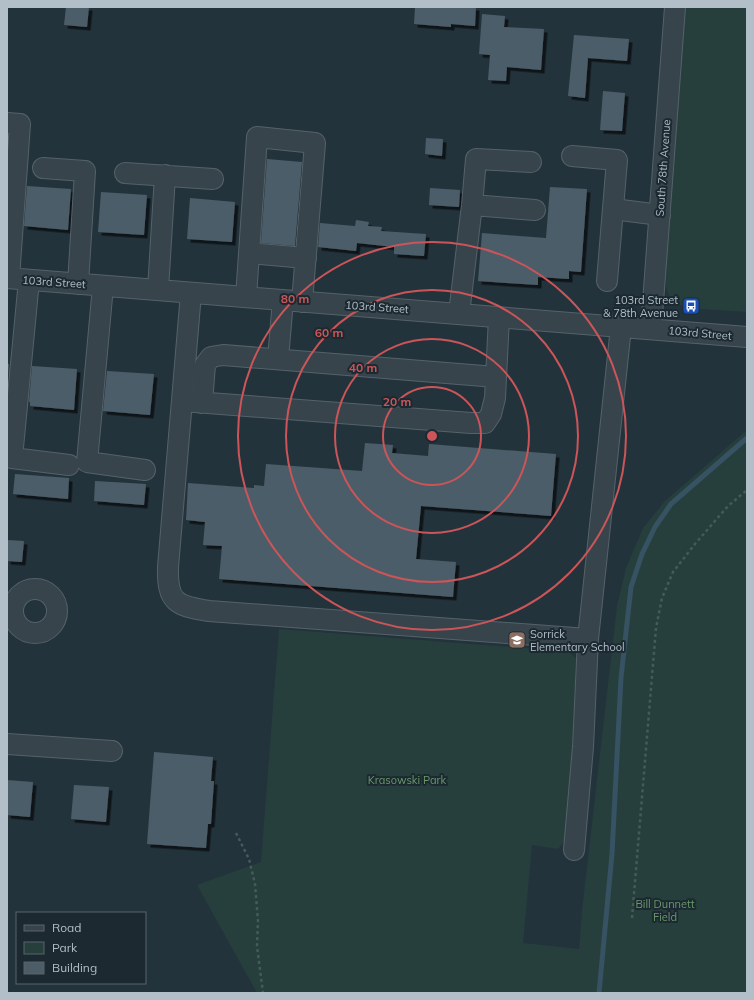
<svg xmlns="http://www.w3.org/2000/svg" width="754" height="1000" viewBox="0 0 754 1000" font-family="Mulish,sans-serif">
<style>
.green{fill:#263f3c}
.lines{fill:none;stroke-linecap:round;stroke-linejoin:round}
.stream{stroke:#365263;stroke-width:5}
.building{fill:#4c5d67;filter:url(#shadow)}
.minor-casing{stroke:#55626a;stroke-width:22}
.path{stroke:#455b59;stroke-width:2.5;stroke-dasharray:3 3;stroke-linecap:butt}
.minor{stroke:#37444c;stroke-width:20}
.ring{fill:none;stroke:#cb5558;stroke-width:2}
.labels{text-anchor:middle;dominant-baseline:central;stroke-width:4;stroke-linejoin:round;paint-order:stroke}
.street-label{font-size:11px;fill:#b2bfc8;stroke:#1c2931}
.poi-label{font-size:11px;fill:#b2bfc8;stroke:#1c2931;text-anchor:end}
.park-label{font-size:11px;fill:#69996b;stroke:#1c2931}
.centre{fill:#cb5558;stroke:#1c2931;stroke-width:2}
.ring-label{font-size:12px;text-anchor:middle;font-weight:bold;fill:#cb5558;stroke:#1c2931;stroke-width:4;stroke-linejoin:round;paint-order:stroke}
</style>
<defs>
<filter id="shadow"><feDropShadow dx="3.5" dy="3.5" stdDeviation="0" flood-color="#0009"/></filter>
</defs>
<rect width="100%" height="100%" fill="#23333c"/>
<path class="green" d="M 682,7 L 747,7 L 747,312 L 686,308 C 662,297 666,286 666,263 Z
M 747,430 L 747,993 L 257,993 L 197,885 L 261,862 L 279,629 L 562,651 L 570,653 L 576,658 L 569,836 L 558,849 L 532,845 L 523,943 L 579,949 L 582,911 L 617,606 L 626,568 L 643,528 L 665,501 Z"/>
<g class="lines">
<path class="stream" d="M 599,993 L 612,854 L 621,678 L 631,587 L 642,554 L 655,527 L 671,504 L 747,438"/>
</g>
<path class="building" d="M 66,7 L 89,7 L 87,27 L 64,25 Z
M 415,7 L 476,7 L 475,26 L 451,24 L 451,27 L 414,24 Z
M 482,14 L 505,16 L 504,27 L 544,29 L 541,70 L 507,67 L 506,81 L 488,80 L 490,55 L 479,54 Z
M 574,35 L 629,39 L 627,61 L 588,58 L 585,98 L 568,96 Z
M 603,91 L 625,93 L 622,131 L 600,130 Z
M 426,138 L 443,139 L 442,156 L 425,154 Z
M 267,159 L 302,162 L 295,246 L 261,243 Z
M 27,186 L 71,189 L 68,230 L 24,226 Z
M 550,187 L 587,189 L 581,272 L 569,271 L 569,279 L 538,277 L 538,285 L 478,281 L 482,233 L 546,238 Z
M 430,188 L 460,190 L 459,207 L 429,205 Z
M 101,192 L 147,195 L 144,235 L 98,232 Z
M 190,198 L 235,202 L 232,242 L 187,239 Z
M 356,220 L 369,222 L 368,226 L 382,227 L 381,231 L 426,234 L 424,256 L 394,254 L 394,247 L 357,243 L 356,251 L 318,247 L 320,223 L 355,226 Z
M 7,364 L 9,364 L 7,389 Z
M 32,366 L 77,369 L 74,410 L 30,406 L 30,402 L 29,402 Z
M 107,371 L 154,374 L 150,415 L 103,411 Z
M 365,443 L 393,445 L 392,453 L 428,456 L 429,444 L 556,454 L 551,516 L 421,506 L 416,559 L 456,562 L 453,597 L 219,579 L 222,546 L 203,545 L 205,522 L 186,520 L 188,483 L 254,488 L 254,485 L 264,486 L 266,464 L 362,471 Z
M 15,474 L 69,478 L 68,499 L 13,494 Z
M 95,481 L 146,484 L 144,505 L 94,501 Z
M 7,540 L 24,541 L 22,562 L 7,561 Z
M 154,752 L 213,757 L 211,781 L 214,781 L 211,824 L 208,824 L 206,848 L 147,844 Z
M 7,780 L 33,782 L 30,817 L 7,815 Z
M 74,785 L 109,787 L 106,822 L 71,819 Z"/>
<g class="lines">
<g class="minor-casing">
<path id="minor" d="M 7,123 L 20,124 L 9,278
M 572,156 L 617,160 L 607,281
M 43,168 L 85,171 L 78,284
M 125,173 L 213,179
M 472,205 L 535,210
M 613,209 L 660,215
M 249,253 L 306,258
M 7,278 L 747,337
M 29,280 L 12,458 L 69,465
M 103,286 L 87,462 L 145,470
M 158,290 L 165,175
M 191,293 L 168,567 C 167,602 176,606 209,611 L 588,639
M 246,297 L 257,137 L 315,143 L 302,302
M 459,314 L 472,205 L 476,159 L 531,162
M 651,329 L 675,7
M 278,359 L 283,300
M 182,401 L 471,423 L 485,423 L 491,414 L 495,398 L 499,317
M 202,403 L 205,365 L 211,357 L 223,355 L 496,377
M13 611a22 22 0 1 1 44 0a22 22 0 1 1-44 0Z
M 7,744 L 112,751
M 574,850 L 583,747 L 588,639 L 621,327"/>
</g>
<path class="path" d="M 236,833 L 249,859 L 255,884 L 258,921 L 257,946 L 263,993
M 632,918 L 656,628 L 662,598 L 673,572 L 695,544 L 728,506 L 747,490"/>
<use href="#minor" class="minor"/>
</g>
<g class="ring">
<circle cx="432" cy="436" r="49"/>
<circle cx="432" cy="436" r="97"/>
<circle cx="432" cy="436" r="146"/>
<circle cx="432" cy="436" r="194"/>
</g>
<defs>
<g id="bus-square" transform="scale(0.9)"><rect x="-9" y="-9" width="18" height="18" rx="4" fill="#1a4fb4" stroke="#1c2931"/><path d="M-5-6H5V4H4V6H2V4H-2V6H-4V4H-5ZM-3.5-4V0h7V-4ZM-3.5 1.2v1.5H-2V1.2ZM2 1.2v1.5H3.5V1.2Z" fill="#fff"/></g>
<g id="school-square" transform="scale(0.9)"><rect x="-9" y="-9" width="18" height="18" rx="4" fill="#8d6e63" stroke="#1c2931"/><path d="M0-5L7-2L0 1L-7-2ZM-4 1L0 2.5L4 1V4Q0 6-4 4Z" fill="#fff"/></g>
</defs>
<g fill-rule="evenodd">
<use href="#bus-square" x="691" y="306"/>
<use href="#school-square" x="517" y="640"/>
</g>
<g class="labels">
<g class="street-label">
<text transform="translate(663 168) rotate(-86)">South 78th Avenue</text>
<text transform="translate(54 282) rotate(4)">103rd Street</text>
<text transform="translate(377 307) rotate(4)">103rd Street</text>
<text transform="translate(700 333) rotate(5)">103rd Street</text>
</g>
<g class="poi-label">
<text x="678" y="300">103rd Street<tspan x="678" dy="13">&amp; 78th Avenue</tspan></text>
<text x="530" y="634" text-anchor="start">Sorrick<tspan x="530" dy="13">Elementary School</tspan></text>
</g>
<g class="park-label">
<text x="407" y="780">Krasowski Park</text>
<text x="665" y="904">Bill Dunnett<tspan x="665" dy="13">Field</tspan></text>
</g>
</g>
<circle cx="432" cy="436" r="6" class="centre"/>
<g class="ring-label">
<text x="295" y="303">80 m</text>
<text x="329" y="337">60 m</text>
<text x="363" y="372">40 m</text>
<text x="397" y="406">20 m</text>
</g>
<rect width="754" height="1000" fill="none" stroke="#b2bfc8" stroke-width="16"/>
<rect x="16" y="912" width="130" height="72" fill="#1c2931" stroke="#58656d"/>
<rect x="24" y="925" width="20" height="6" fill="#37444c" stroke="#58656d"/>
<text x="52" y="932" font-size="12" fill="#b2bfc8">Road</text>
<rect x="24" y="942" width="20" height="12" fill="#263f3c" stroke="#58656d"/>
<text x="52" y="952" font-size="12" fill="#b2bfc8">Park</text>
<rect x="24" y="962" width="20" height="12" fill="#4c5d67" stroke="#58656d"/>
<text x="52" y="972" font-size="12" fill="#b2bfc8">Building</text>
</svg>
